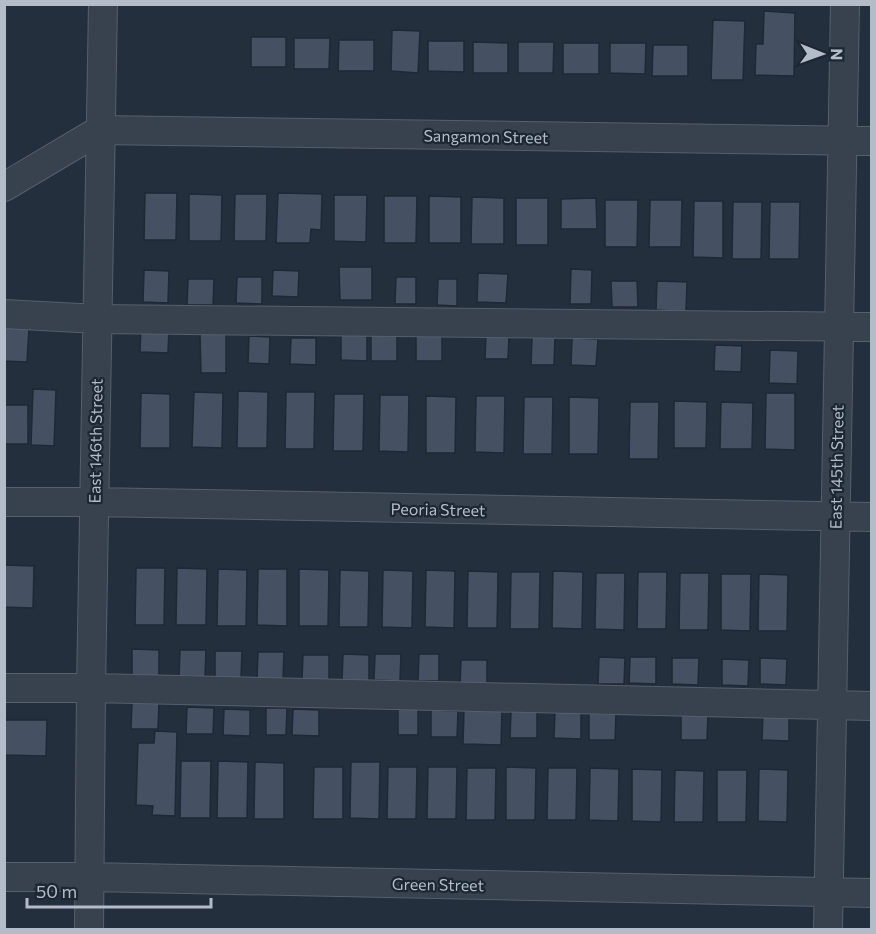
<svg xmlns="http://www.w3.org/2000/svg" width="876" height="934" viewBox="0 0 876 934" font-family="Commissioner,sans-serif">
<style>
.building{fill:#455162;stroke:#1f2835;stroke-width:1.5}
.lines{fill:none;stroke-linecap:round;stroke-linejoin:round}
.minor-casing{stroke:#565f6c;stroke-width:30}
.minor{stroke:#38414e;stroke-width:28}
.labels{text-anchor:middle;dominant-baseline:central;stroke-width:4.5;stroke-linejoin:round;paint-order:stroke}
.street-label{font-size:16px;fill:#b4bcc9;stroke:#1d2633}
</style>
<rect width="100%" height="100%" fill="#242f3e"/>
<path class="building" d="M 764,11 L 795,13 L 794,76 L 755,75 L 756,44 L 763,44 Z
M 713,20 L 745,21 L 743,80 L 711,80 Z
M 392,30 L 420,31 L 418,73 L 391,71 Z
M 251,37 L 286,37 L 286,67 L 251,67 Z
M 294,38 L 330,38 L 329,69 L 294,69 Z
M 339,40 L 374,40 L 374,71 L 338,71 Z
M 428,41 L 464,41 L 464,72 L 428,71 Z
M 473,42 L 508,43 L 508,73 L 473,73 Z
M 518,42 L 554,42 L 553,73 L 518,73 Z
M 563,43 L 599,43 L 599,74 L 563,74 Z
M 610,43 L 646,43 L 645,74 L 610,73 Z
M 653,45 L 688,45 L 688,76 L 652,76 Z
M 145,193 L 177,193 L 176,240 L 144,240 Z
M 278,193 L 322,194 L 321,230 L 311,229 L 310,243 L 276,243 Z
M 189,194 L 222,195 L 221,241 L 189,241 Z
M 235,194 L 267,194 L 266,241 L 234,241 Z
M 334,195 L 367,195 L 366,242 L 334,241 Z
M 384,196 L 417,196 L 416,243 L 384,243 Z
M 429,196 L 461,197 L 461,243 L 429,243 Z
M 472,197 L 504,198 L 504,244 L 471,244 Z
M 516,198 L 548,198 L 548,245 L 516,245 Z
M 596,198 L 597,229 L 561,229 L 561,199 Z
M 605,200 L 638,200 L 637,247 L 605,247 Z
M 650,200 L 682,200 L 681,247 L 649,247 Z
M 694,201 L 723,201 L 723,258 L 693,257 Z
M 733,202 L 762,202 L 761,259 L 732,259 Z
M 770,202 L 800,202 L 799,259 L 769,259 Z
M 339,267 L 372,267 L 372,300 L 340,300 Z
M 571,269 L 592,270 L 591,304 L 570,304 Z
M 144,270 L 169,271 L 168,303 L 143,302 Z
M 273,270 L 299,271 L 298,297 L 272,296 Z
M 478,273 L 508,274 L 506,303 L 477,302 Z
M 237,277 L 262,277 L 262,304 L 236,303 Z
M 396,277 L 416,277 L 416,304 L 395,304 Z
M 188,279 L 214,279 L 213,305 L 187,305 Z
M 438,279 L 457,279 L 457,306 L 437,305 Z
M 611,281 L 637,281 L 638,307 L 612,307 Z
M 657,281 L 687,282 L 686,312 L 656,310 Z
M 5,327 L 29,328 L 27,362 L 4,361 Z
M 141,327 L 169,328 L 168,353 L 140,352 Z
M 200,334 L 226,334 L 226,373 L 201,373 Z
M 341,334 L 367,334 L 367,361 L 341,360 Z
M 371,334 L 397,335 L 397,361 L 371,361 Z
M 486,334 L 509,335 L 508,359 L 485,359 Z
M 416,335 L 442,335 L 442,361 L 416,361 Z
M 249,336 L 270,337 L 269,364 L 248,363 Z
M 532,337 L 555,337 L 554,365 L 531,365 Z
M 291,338 L 316,338 L 316,365 L 290,364 Z
M 572,338 L 598,339 L 596,366 L 571,365 Z
M 715,345 L 742,346 L 741,372 L 714,371 Z
M 770,350 L 798,351 L 797,384 L 769,383 Z
M 33,389 L 56,390 L 54,446 L 31,445 Z
M 238,391 L 268,392 L 267,448 L 237,448 Z
M 194,392 L 223,393 L 222,448 L 192,447 Z
M 286,392 L 315,392 L 314,449 L 285,449 Z
M 141,393 L 170,394 L 170,448 L 140,448 Z
M 766,393 L 795,393 L 795,450 L 765,449 Z
M 334,394 L 364,394 L 363,451 L 333,451 Z
M 380,395 L 409,395 L 408,452 L 379,451 Z
M 426,396 L 456,397 L 455,453 L 426,453 Z
M 476,396 L 505,396 L 504,453 L 475,452 Z
M 524,397 L 553,397 L 552,454 L 523,454 Z
M 569,397 L 599,398 L 598,454 L 569,454 Z
M 674,401 L 707,402 L 706,448 L 674,448 Z
M 630,402 L 659,402 L 658,459 L 629,459 Z
M 721,402 L 753,403 L 752,449 L 720,449 Z
M 4,405 L 28,405 L 28,444 L 4,444 Z
M 4,565 L 34,566 L 33,608 L 4,607 Z
M 136,568 L 165,568 L 164,625 L 135,625 Z
M 177,568 L 207,569 L 206,625 L 176,625 Z
M 218,569 L 247,570 L 246,626 L 217,626 Z
M 258,569 L 287,569 L 287,626 L 257,625 Z
M 299,569 L 329,570 L 328,626 L 299,626 Z
M 340,570 L 369,571 L 368,627 L 339,627 Z
M 383,570 L 413,571 L 412,628 L 382,627 Z
M 426,570 L 455,571 L 454,628 L 425,627 Z
M 468,571 L 498,572 L 497,628 L 467,628 Z
M 553,571 L 583,572 L 582,629 L 552,628 Z
M 511,572 L 540,572 L 539,629 L 510,629 Z
M 638,572 L 667,572 L 666,629 L 637,629 Z
M 596,573 L 625,573 L 624,630 L 595,629 Z
M 680,573 L 709,573 L 708,630 L 679,630 Z
M 721,574 L 751,574 L 750,631 L 721,630 Z
M 759,574 L 788,575 L 787,631 L 758,631 Z
M 132,649 L 159,650 L 159,676 L 132,676 Z
M 180,650 L 206,650 L 205,677 L 179,676 Z
M 215,651 L 242,651 L 241,678 L 215,677 Z
M 258,652 L 284,652 L 283,679 L 257,678 Z
M 343,654 L 369,655 L 369,682 L 342,681 Z
M 375,654 L 401,654 L 400,681 L 374,680 Z
M 419,654 L 439,654 L 439,681 L 418,681 Z
M 303,655 L 329,655 L 329,682 L 302,681 Z
M 599,657 L 625,658 L 624,684 L 598,684 Z
M 630,657 L 656,657 L 656,684 L 629,683 Z
M 672,658 L 699,658 L 698,685 L 672,684 Z
M 760,658 L 787,659 L 786,685 L 760,684 Z
M 722,659 L 749,660 L 748,686 L 722,685 Z
M 461,660 L 487,660 L 487,686 L 460,686 Z
M 132,702 L 159,703 L 158,729 L 131,729 Z
M 187,707 L 214,708 L 213,734 L 186,734 Z
M 266,708 L 287,708 L 286,735 L 266,735 Z
M 464,708 L 502,709 L 501,745 L 463,744 Z
M 224,709 L 250,710 L 250,736 L 223,735 Z
M 293,709 L 319,710 L 319,736 L 292,735 Z
M 398,709 L 418,709 L 418,735 L 398,735 Z
M 431,710 L 458,711 L 457,737 L 431,737 Z
M 511,711 L 537,712 L 537,738 L 510,738 Z
M 555,712 L 581,712 L 581,739 L 554,738 Z
M 589,713 L 616,714 L 615,740 L 589,740 Z
M 681,713 L 708,714 L 707,740 L 681,740 Z
M 763,714 L 789,715 L 789,741 L 762,740 Z
M 4,720 L 47,720 L 46,756 L 4,755 Z
M 155,731 L 177,732 L 175,816 L 152,815 L 153,806 L 136,805 L 138,743 L 154,743 Z
M 181,761 L 211,761 L 210,818 L 180,818 Z
M 218,761 L 248,762 L 247,818 L 217,818 Z
M 255,762 L 284,763 L 284,819 L 254,819 Z
M 351,762 L 380,762 L 379,819 L 350,818 Z
M 314,767 L 343,767 L 343,819 L 313,819 Z
M 388,767 L 417,767 L 416,819 L 387,819 Z
M 428,767 L 457,767 L 456,819 L 427,819 Z
M 506,767 L 536,768 L 535,820 L 506,820 Z
M 467,768 L 496,768 L 495,820 L 466,820 Z
M 548,768 L 577,768 L 576,820 L 547,820 Z
M 590,768 L 619,769 L 618,821 L 589,820 Z
M 632,769 L 662,770 L 661,822 L 632,821 Z
M 759,769 L 788,770 L 787,822 L 758,821 Z
M 675,770 L 704,771 L 703,822 L 674,822 Z
M 717,770 L 747,770 L 746,822 L 717,822 Z"/>
<g class="lines">
<g class="minor-casing">
<path id="minor" d="M 4,187 L 100,130 L 872,141
M 4,314 L 98,319 L 872,327
M 4,502 L 94,502 L 872,517
M 4,688 L 91,688 L 872,706
M 4,877 L 90,877 L 872,893
M 89,930 L 91,688 L 103,4
M 828,930 L 845,4"/>
</g>
<use href="#minor" class="minor"/>
</g>
<g class="labels">
<g class="street-label">
<text transform="translate(486 136) rotate(1)">Sangamon Street</text>
<text transform="translate(95 441) rotate(-89)">East 146th Street</text>
<text transform="translate(836 467) rotate(-89)">East 145th Street</text>
<text transform="translate(438 509) rotate(1)">Peoria Street</text>
<text transform="translate(438 884) rotate(1)">Green Street</text>
</g>
</g>
<rect width="876" height="934" fill="none" stroke="#b4bcc9" stroke-width="12"/>
<g transform="translate(822 54) rotate(91)" stroke="#1d2633" stroke-width="4.5" paint-order="stroke">
<path d="M0-4.5L10 22L0 15L-10 22Z" fill="#b4bcc9"/>
<text y="-9" font-size="16" font-weight="bold" text-anchor="middle" fill="#b4bcc9">N</text>
</g>
<path d="M27 898v9h184v-9" fill="none" stroke="#b4bcc9" stroke-width="3"/>
<text x="36" y="898" font-size="18" fill="#b4bcc9" stroke="#1d2633" stroke-width="4.5" paint-order="stroke">50 m</text>
</svg>
